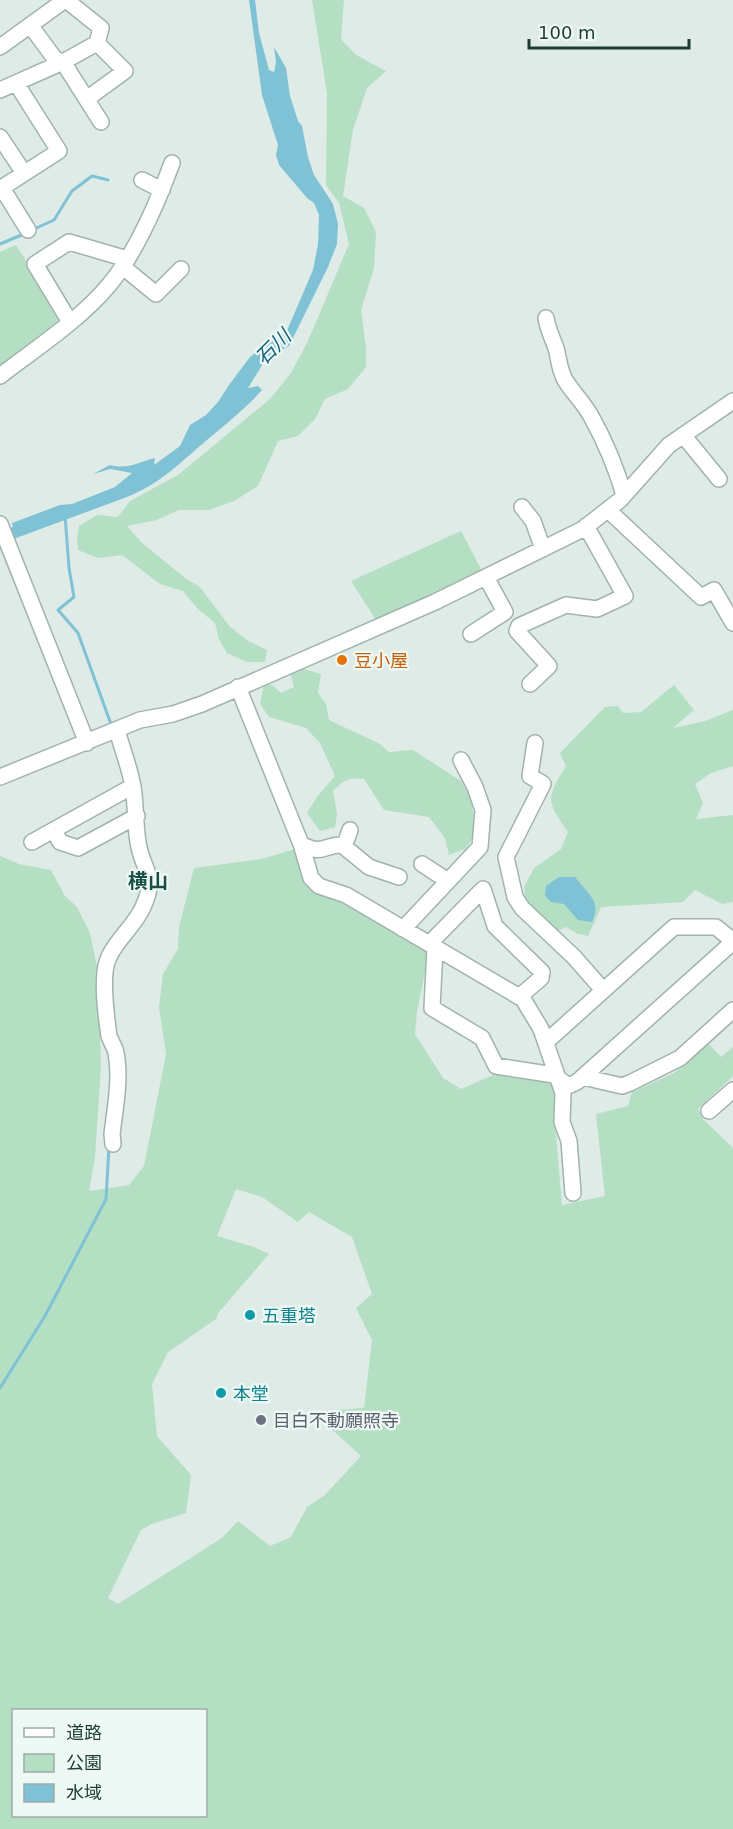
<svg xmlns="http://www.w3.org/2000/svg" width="733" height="1829" viewBox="0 0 733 1829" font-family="'DejaVu Sans','Noto Sans JP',sans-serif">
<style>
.green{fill:#b4dfc3;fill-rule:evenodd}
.water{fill:#7fc2d6}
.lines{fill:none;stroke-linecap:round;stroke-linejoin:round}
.stream{stroke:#7fc2d6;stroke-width:3}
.minor-casing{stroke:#a1b3ae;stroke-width:18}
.minor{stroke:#fff;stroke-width:15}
.food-dot{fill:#e8710a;stroke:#eef8f4;stroke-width:2}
.culture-dot{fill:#0f9aa8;stroke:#eef8f4;stroke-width:2}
.worship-dot{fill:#6b7280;stroke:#eef8f4;stroke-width:2}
.labels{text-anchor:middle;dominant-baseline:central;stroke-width:4.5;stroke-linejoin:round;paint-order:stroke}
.food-label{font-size:18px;fill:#c56008;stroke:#eef8f4;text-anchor:start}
.culture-label{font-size:18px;fill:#0d838f;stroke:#eef8f4;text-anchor:start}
.worship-label{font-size:18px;fill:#5b616d;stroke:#eef8f4;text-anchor:start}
.water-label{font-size:20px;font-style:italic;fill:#13637d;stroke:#eef8f4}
.neighbourhood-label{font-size:20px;font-weight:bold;fill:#185046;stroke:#eef8f4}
</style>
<rect width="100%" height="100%" fill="#deebe6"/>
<path class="green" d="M 312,0 L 344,0 L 341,39 L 356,55 L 386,71 L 367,88 L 353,130 L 343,196 L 364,208 L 376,232 L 374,268 L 361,310 L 366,347 L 366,367 L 348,389 L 325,399 L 315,419 L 298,436 L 278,441 L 258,486 L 234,501 L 209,510 L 179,510 L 157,520 L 127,526 L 141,542 L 185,578 L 200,587 L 230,627 L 248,641 L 267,650 L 265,662 L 247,662 L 227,653 L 219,639 L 215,623 L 198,609 L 183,591 L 160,584 L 122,555 L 98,558 L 78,550 L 77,538 L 79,526 L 97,515 L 118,517 L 130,501 L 178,475 L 270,399 L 291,373 L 308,341 L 349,244 L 339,203 L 326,185 L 327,93 Z
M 16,245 L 62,318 L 0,368 L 0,252 Z
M 461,531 L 482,571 L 378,623 L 351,581 Z
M 298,667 L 321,674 L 318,693 L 326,704 L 329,720 L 380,744 L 389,752 L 413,750 L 461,781 L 471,799 L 476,834 L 465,849 L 449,855 L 445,838 L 429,817 L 384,810 L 364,779 C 349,777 343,780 333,791 L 337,814 L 335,827 L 320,831 L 307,813 L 317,797 L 335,776 L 320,743 L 306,728 L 269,717 L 260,704 L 264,685 L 272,685 L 281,693 L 294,687 L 291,675 Z
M 674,685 L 694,710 L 673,728 L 705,721 L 733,710 L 733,766 L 711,773 L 695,784 L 703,803 L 696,819 L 733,815 L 733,902 L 722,904 L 695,890 L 683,902 L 601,907 L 588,936 L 578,934 L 566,927 L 555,932 L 526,904 L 524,887 L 534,868 L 561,849 L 568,832 C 546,801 546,798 566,766 L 560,753 L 605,707 L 618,706 L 623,713 L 641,712 Z
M 296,849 L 307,883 L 345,901 L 429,952 L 417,1012 L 415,1034 L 443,1078 L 461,1089 L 498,1073 L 544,1078 L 556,1088 L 555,1123 L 562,1205 L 605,1196 L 596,1114 L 628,1106 L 632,1092 L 674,1073 L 707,1042 L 721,1057 L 733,1047 L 733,1076 L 698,1109 L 703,1119 L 733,1148 L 733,1829 L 0,1829 L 0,856 L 19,864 L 51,870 L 65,896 L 77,907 L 90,933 L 98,972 L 101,1067 L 95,1157 L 89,1191 L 129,1185 L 144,1166 L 166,1054 L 159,1007 L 163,974 L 178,949 L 179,927 L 194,868 L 261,859 ZM 236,1189 L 262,1197 L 298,1222 L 309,1212 L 352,1237 L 372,1294 L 356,1308 L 372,1340 L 364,1408 L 335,1410 L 328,1426 L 361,1456 L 325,1495 L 307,1507 L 291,1537 L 270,1546 L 238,1521 L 222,1538 L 118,1604 L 108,1598 L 141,1530 L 152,1524 L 186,1513 L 191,1475 L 157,1436 L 152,1384 L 168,1352 L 216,1319 L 219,1312 L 269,1254 L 254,1247 L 217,1236 ZM 14,1710 L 206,1710 L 206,1816 L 14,1816 Z"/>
<path class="water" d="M 249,0 L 255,0 L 259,33 L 269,70 L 274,72 L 276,62 L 274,47 L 286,68 L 290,96 L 298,121 L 302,126 L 308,157 L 314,175 L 333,204 L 338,224 L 337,244 L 328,267 L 289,346 L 267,357 L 248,388 L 258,386 L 262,390 C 245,409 226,424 207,440 C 178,464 163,482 127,497 L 0,544 L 0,530 L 13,527 L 12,523 L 60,505 L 72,504 L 115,487 L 132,473 L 110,469 L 93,474 L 110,465 C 128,470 138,462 155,458 L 154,465 L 180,446 L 190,425 L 206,415 L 218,402 L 229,385 L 250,357 L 281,334 L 286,333 L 313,270 L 318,244 L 319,215 L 314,203 L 307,198 L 279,165 L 276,155 L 278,145 L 262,95 Z
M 559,877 L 575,877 C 588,894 602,901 592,922 L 578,920 L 564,904 L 551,902 L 545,896 L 546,886 Z"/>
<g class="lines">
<path class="stream" d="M 32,230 L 54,220 L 72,191 L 92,176 L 108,180
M 0,244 L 26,233
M 65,515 L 69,568 L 74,597 L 58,610 L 78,633 L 112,727
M 0,1388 L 45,1316 L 106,1199 L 109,1147"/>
<g class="minor-casing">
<path id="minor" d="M 30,25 L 55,59 L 63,62 L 101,122
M 0,47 L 65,0
M 0,90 L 63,62 L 97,43 L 101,28 L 66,0
M 88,98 L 125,71 L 97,43
M 0,137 L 24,173
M 142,180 L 162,190
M 2,188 L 28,230
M 0,189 L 59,151 L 16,83
M 123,267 L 156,294 L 181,269
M 546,318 C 548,330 552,337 556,348 C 559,359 559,369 565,380 C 573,393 585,404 592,418 C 606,443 616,468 624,495
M 70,322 L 35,264 L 69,242 L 127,259
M 0,376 C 35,349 81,319 109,285 C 136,253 158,201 172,163
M 683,435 L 719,479
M 522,507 L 533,521 L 543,549
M 608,510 L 701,597 L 714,590 L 733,623
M 0,524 L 87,743
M 471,634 L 505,612 L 486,577
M 530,684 L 549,666 L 517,631 L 519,626 L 566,605 L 597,609 L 625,596 L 586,526
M 238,687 L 301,844 L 311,878 L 319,886 L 346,895 L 523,999 L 541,1029 L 563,1093 L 562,1122 L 569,1141 L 573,1193
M 535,743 L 530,776 L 543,784 L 506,857 L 515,897 L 522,908 L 574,957 L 603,990
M 0,777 L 140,720 L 173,714 L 202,704 L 435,602 L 583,529 L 620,500 L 669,445 L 733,401
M 54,830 L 60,842 L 78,848 L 137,816
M 32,842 L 133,786
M 301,844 C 323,856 322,845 342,845 L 369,867 L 399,877
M 342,845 L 345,844 L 350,830
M 422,864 L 448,881
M 403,929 L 480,847 L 483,810 L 475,787 L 461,760
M 429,944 L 483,889 L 495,926 L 542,972 L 541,978 L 519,997
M 435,948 L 432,1008 L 482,1038 L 496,1066 L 554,1075 L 568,1086 L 577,1082 L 733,942
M 546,1042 L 674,927 L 716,927 L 733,941
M 583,1077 L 622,1086 L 630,1083 L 680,1058 L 733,1010
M 709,1111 L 733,1090
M 113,1144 L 112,1134 C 115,1109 121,1078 116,1053 C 115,1047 111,1042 109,1036 C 106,1015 103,993 105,972 C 107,946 133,930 143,907 C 158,875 142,870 138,842 C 135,824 136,805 133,787 C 130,768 122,749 117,730"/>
</g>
<use href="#minor" class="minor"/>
</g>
<circle class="food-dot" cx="342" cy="660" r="6"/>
<g class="culture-dot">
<circle cx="250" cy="1315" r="6"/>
<circle cx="221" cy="1393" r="6"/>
</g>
<circle class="worship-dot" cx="261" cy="1420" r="6"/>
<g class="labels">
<g class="food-label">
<text x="354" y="660">豆小屋</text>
</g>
<g class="culture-label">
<text x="262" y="1315">五重塔</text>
<text x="233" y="1393">本堂</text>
</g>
<g class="worship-label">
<text x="273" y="1420">目白不動願照寺</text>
</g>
<g class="water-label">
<text transform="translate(273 347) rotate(-45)">石川</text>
</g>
<g class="neighbourhood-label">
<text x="148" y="881">横山</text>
</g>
</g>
<rect x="12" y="1709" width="195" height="108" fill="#eef8f4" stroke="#9bada8" stroke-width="1.5"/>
<rect x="24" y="1728" width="30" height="9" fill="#ffffff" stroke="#9bada8" stroke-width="1.5"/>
<text x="66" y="1739" font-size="18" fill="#1e3c36">道路</text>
<rect x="24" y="1754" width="30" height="18" fill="#b4dfc3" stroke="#9bada8" stroke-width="1.5"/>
<text x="66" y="1769" font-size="18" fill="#1e3c36">公園</text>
<rect x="24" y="1784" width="30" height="18" fill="#7fc2d6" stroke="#9bada8" stroke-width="1.5"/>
<text x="66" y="1799" font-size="18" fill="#1e3c36">水域</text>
<path d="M529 39v9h160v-9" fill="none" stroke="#1e3c36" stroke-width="3"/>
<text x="538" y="39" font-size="18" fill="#1e3c36" stroke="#eef8f4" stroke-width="4.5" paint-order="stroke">100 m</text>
</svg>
